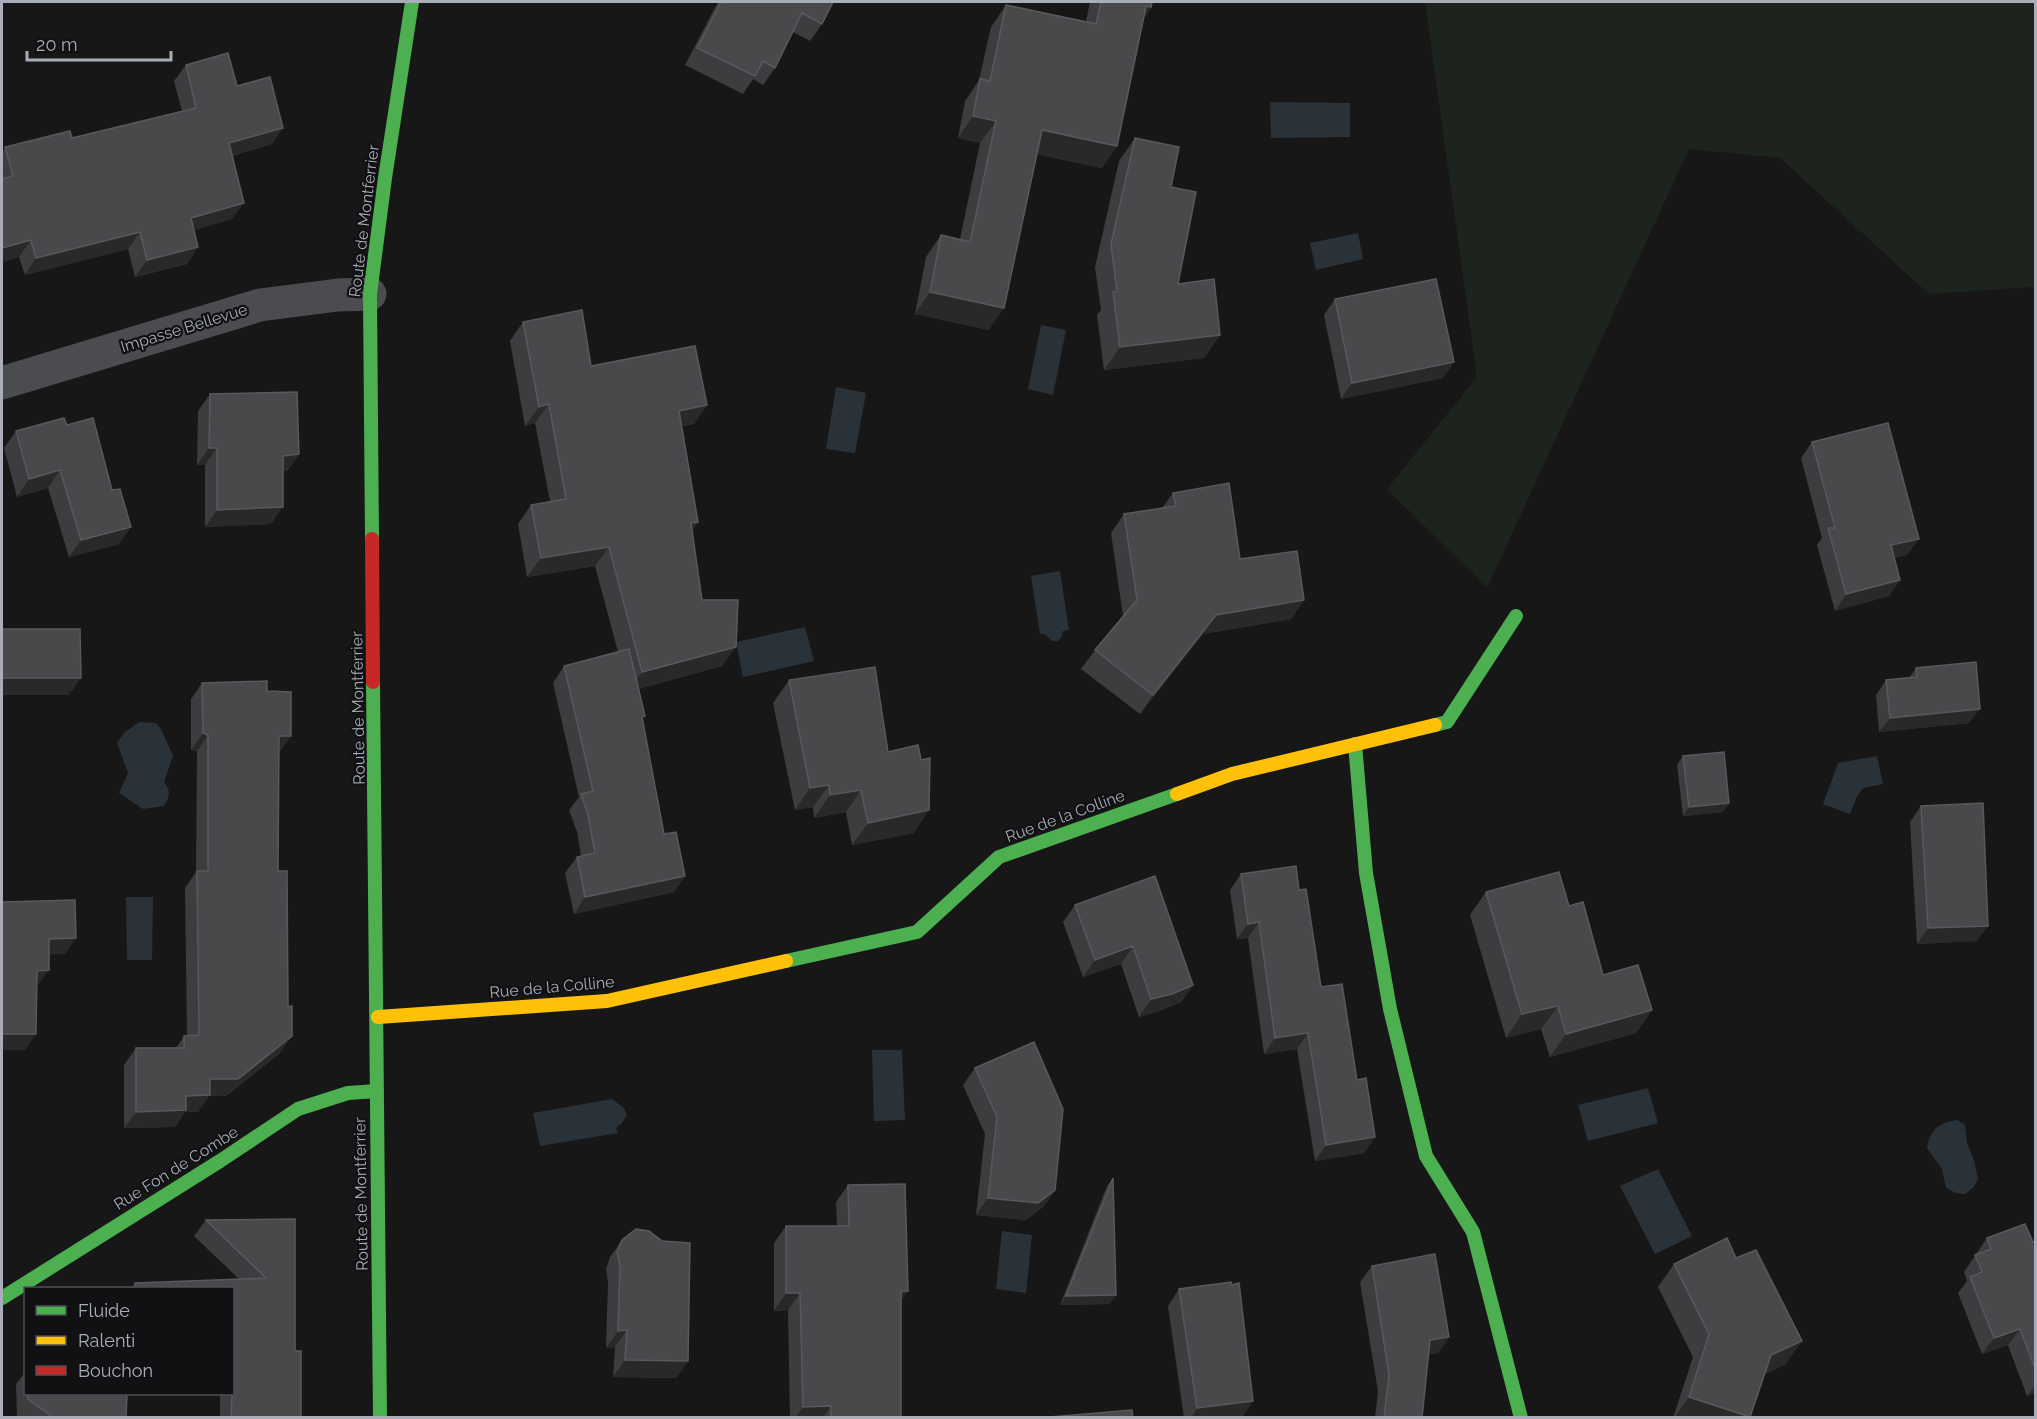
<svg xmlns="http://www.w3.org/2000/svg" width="2037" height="1419" viewBox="0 0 2037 1419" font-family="Raleway,sans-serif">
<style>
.green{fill:#1d241e}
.water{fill:#2a3239}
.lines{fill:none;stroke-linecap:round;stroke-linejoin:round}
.street{stroke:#4b4c50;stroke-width:33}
.fast{stroke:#4caf50;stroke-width:14}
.slow{stroke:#ffc107;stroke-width:14}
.jam{stroke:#c62828;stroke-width:14}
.wall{fill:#3d3d3f}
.shaded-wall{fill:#29292a}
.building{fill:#49494c;stroke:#58595d;stroke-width:1.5}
.labels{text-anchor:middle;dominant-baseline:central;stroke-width:4.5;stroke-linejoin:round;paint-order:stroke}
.street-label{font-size:16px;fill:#a8adb8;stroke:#111113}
</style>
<rect width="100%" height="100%" fill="#171717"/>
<path class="green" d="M 1425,2 L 2035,2 L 2035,287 L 1929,294 L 1780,158 L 1689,149 L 1487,588 L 1387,489 L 1477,377 Z"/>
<path class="water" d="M 1270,102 L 1350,103 L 1350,137 L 1271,138 Z
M 1358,233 L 1363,259 L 1316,270 L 1310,243 Z
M 1041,325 L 1066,330 L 1053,395 L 1028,389 Z
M 836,387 L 866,393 L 855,453 L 826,449 Z
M 1060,571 L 1069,630 L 1063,631 L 1062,636 L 1058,641 L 1052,641 L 1045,634 L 1040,634 L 1031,576 Z
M 805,627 L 814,661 L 743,677 L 736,642 Z
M 139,722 L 156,723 L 161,729 L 173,756 L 164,782 C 171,791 170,796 164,806 L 143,809 L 119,793 L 128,773 L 117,743 L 124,733 Z
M 1877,756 L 1883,784 L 1863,788 L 1857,796 L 1850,814 L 1823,804 L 1838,763 Z
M 126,897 L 153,897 L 152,960 L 127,960 Z
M 872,1050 L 902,1050 L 905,1120 L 874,1121 Z
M 1648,1088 L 1658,1123 L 1588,1141 L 1578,1105 Z
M 612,1099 L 624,1108 L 627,1115 L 622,1123 L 616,1128 L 618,1133 L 540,1146 L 533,1113 Z
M 1957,1120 L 1965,1125 L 1967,1143 L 1974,1160 L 1978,1179 L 1973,1188 L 1965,1194 L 1956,1193 L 1946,1188 L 1942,1169 L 1927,1148 C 1930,1129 1939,1123 1957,1120 Z
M 1658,1169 L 1692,1236 L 1655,1254 L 1620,1186 Z
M 1002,1231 L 1032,1235 L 1026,1293 L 996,1289 Z"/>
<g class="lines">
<path class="street" d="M 2,383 L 260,305 L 338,295 L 370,294"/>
<path class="fast" d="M 372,539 L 370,294 L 385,178 L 412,2
M 373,682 L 380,1418
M 1435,725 L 1447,722 L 1516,616
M 1355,744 L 1366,873 L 1390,1009 L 1426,1156 L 1473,1232 L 1521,1418
M 786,961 L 917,932 L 999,857 L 1177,794
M 2,1298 L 220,1161 L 298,1109 L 348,1093 L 377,1091"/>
<path class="slow" d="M 1177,794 L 1232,774 L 1435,725
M 378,1017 L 607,1001 L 786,961"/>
<path class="jam" d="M 372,539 L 373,682"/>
</g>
<path class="wall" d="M 718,2 L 833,2 L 822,24 L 810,41 L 793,32 L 775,68 L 763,85 L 753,79 L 743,94 L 685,65 Z
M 1090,2 L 1152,2 L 1151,7 L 1144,18 L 1117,146 L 1102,168 L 1036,154 L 989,330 L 915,314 L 926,257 L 941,235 L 960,239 L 980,143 L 958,138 L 965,101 L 979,80 L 991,27 L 1006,5 L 1086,21 Z
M 186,65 L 237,86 L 272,144 L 232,156 L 232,219 L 194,230 L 198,247 L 187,264 L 135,277 L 128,249 L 25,275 L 19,257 L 2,262 L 2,153 L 5,147 L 72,138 L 182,111 L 174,81 Z
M 1135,138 L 1171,187 L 1178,284 L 1220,335 L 1204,358 L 1104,370 L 1097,315 L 1101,310 L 1095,267 L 1119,161 Z
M 1335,299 L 1443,378 L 1341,399 L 1324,315 Z
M 523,322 L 591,366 L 707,405 L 694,424 L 682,426 L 698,522 L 692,531 L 702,600 L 736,647 L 722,666 L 638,689 L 642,719 L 664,834 L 685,876 L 674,892 L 574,914 L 565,873 L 577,857 L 581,856 L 577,832 L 569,810 L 579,797 L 553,683 L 564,666 L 618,652 L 595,566 L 527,577 L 518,524 L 531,505 L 550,501 L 535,423 L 525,426 L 510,341 Z
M 210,394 L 299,454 L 287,471 L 283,471 L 271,524 L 205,527 L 205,465 L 197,465 L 198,411 Z
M 67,425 L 119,544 L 69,557 L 48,488 L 17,497 L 4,448 L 16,431 Z
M 1812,442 L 1907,555 L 1894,558 L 1900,580 L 1889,596 L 1835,611 L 1817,545 L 1822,538 L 1801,458 Z
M 1173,493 L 1240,559 L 1304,600 L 1291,619 L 1203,634 L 1140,714 L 1081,669 L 1095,650 L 1123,616 L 1111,533 L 1124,514 L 1162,508 Z
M 1916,668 L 1969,723 L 1879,732 L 1876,695 L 1886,680 L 1909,678 Z
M 789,680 L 888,752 L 914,833 L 852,845 L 846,812 L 814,818 L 813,807 L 795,810 L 773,703 Z
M 202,683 L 267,691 L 279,753 L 278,871 L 280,1053 L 226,1096 L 209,1096 L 198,1112 L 185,1112 L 175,1127 L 124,1128 L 124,1065 L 136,1048 L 176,1048 L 184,1036 L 187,1036 L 185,888 L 196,872 L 197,751 L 191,750 L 191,699 Z
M 1683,756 L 1729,803 L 1723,812 L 1683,816 L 1677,765 Z
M 1921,806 L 1977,941 L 1917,944 L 1910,822 Z
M 1241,874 L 1299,890 L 1321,987 L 1357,1080 L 1375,1137 L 1364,1153 L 1315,1161 L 1297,1049 L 1264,1054 L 1248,938 L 1237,939 L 1230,890 Z
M 1486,892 L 1569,906 L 1603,975 L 1652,1010 L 1636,1033 L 1550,1057 L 1541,1029 L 1506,1038 L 1470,915 Z
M 1075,905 L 1193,985 L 1181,1002 L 1160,1011 L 1139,1017 L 1121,964 L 1083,977 L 1063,922 Z
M 975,1068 L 1055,1190 L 1043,1207 L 1026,1220 L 976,1215 L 985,1134 L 963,1085 Z
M 1113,1178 L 1110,1304 L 1060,1305 L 1107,1186 Z
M 848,1185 L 901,1301 L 901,1418 L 790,1418 L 788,1310 L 774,1311 L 774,1243 L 786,1226 L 837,1226 L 836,1202 Z
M 295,1219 L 295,1351 L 301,1418 L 220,1418 L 220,1394 L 232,1394 L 232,1288 L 131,1288 L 135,1283 L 239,1279 L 194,1236 L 206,1220 Z
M 1987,1238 L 2033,1242 L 2036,1241 L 2036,1393 L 2027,1396 L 2008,1345 L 1982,1354 L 1958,1293 L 1967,1281 L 1964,1272 Z
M 622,1240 L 688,1361 L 676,1378 L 613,1377 L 615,1347 L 606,1348 L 608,1282 L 606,1269 L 610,1257 Z
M 1674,1264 L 1786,1364 L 1765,1374 L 1750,1418 L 1673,1418 L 1693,1357 L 1658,1287 Z
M 1372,1266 L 1449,1337 L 1438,1353 L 1428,1354 L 1422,1418 L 1375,1418 L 1378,1391 L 1360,1282 Z
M 1179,1289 L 1242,1418 L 1184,1418 L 1168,1306 Z
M 26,1371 L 26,1394 L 127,1394 L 126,1418 L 19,1418 L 17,1416 L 16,1384 Z"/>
<path class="shaded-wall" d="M 1146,6 L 1151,7 L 1135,29 Z
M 973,116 L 996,121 L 980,143 L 958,138 Z
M 283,128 L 272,144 L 217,160 L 229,143 Z
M 1042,130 L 1117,146 L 1102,168 L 1026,152 Z
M 244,203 L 232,219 L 179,234 L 191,218 Z
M 140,232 L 128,249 L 25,275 L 36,258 Z
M 31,240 L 19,257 L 2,262 L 2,248 Z
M 198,247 L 187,264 L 135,277 L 147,260 Z
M 930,292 L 1004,308 L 989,330 L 915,314 Z
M 1220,335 L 1204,358 L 1104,370 L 1120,347 Z
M 1454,362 L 1443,378 L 1341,399 L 1352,383 Z
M 549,404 L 535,423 L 525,426 L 539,407 Z
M 707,405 L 694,424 L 666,430 L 679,411 Z
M 209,448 L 217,448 L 205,465 L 197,465 Z
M 299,454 L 287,471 L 271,473 L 283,456 Z
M 60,470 L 48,488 L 17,497 L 29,479 Z
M 283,507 L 271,524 L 205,527 L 217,510 Z
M 698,522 L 685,541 L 691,523 Z
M 131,527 L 119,544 L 69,557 L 81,540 Z
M 1919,539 L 1907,555 L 1880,562 L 1891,545 Z
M 609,547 L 595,566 L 527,577 L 541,558 Z
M 1900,580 L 1889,596 L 1835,611 L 1846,594 Z
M 1304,600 L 1291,619 L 1203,634 L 1140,714 L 1153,695 L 1216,615 Z
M 736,647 L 722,666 L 629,691 L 642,672 Z
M 2,678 L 81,678 L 69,695 L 2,695 Z
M 1980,709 L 1969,723 L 1879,732 L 1890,718 Z
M 203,733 L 208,735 L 197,751 L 191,750 Z
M 279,736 L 291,736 L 279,753 Z
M 829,785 L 813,807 L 795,810 L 810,788 Z
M 861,790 L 846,812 L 814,818 L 830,795 Z
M 1729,803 L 1723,812 L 1683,816 L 1689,807 Z
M 929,810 L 914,833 L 852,845 L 868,823 Z
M 685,876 L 674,892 L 574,914 L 585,897 Z
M 1259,922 L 1248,938 L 1237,939 L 1248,924 Z
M 1988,926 L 1977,941 L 1917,944 L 1928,928 Z
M 76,938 L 65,954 L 37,955 L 49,939 Z
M 1133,946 L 1121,964 L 1083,977 L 1095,960 Z
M 49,970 L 37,986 L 25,988 L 37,971 Z
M 1193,985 L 1181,1002 L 1160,1011 L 1139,1017 L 1151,999 Z
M 1558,1006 L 1541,1029 L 1506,1038 L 1522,1014 Z
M 1652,1010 L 1636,1033 L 1550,1057 L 1566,1034 Z
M 1308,1033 L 1297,1049 L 1264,1054 L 1275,1038 Z
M 2,1034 L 36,1034 L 25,1050 L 2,1050 Z
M 292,1036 L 280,1053 L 226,1096 L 209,1096 L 198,1112 L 185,1112 L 175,1127 L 124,1128 L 136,1112 L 186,1096 L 210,1079 Z
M 1375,1137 L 1364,1153 L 1315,1161 L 1326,1145 Z
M 1055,1190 L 1043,1207 L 1026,1220 L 976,1215 L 988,1198 Z
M 901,1291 L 908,1291 L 896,1308 Z
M 786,1293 L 800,1293 L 788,1310 L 774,1311 Z
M 1116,1295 L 1110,1304 L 1060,1305 L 1066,1296 Z
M 2020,1329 L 2008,1345 L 1982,1354 L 1994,1338 Z
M 627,1330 L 615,1347 L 606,1348 L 618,1331 Z
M 1449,1337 L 1438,1353 L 1419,1356 L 1430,1340 Z
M 1802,1341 L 1786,1364 L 1755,1378 L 1771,1355 Z
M 625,1360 L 688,1361 L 676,1378 L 613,1377 Z
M 2036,1384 L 2036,1393 L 2027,1396 Z
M 1689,1397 L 1750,1417 L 1674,1418 Z
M 1253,1401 L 1242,1418 L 1191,1418 L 1197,1408 Z
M 831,1406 L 823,1418 L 795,1418 L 803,1407 Z"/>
<path class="building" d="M 721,2 L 833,2 L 822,24 L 802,13 L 775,68 L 763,61 L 755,76 L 697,48 Z
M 1101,2 L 1152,2 L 1151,7 L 1146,6 L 1117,146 L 1042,130 L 1004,308 L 930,292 L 941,235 L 970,242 L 996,121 L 973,116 L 980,79 L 990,81 L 1006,5 L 1096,24 Z
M 228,53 L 237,86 L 270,77 L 283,128 L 229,143 L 244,203 L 191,218 L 198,247 L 147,260 L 140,232 L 36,258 L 31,240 L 2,248 L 2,179 L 13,176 L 5,147 L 70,131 L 72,138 L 196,108 L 186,65 Z
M 1135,138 L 1179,147 L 1171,187 L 1196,192 L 1178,284 L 1214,279 L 1220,335 L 1120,347 L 1113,292 L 1117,291 L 1111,244 Z
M 1436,279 L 1454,362 L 1352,383 L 1335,299 Z
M 582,310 L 591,366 L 695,346 L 707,405 L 679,411 L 698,522 L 691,523 L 702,600 L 738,600 L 736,647 L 642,672 L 609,547 L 541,558 L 531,505 L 566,499 L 549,404 L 539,407 L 523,322 Z
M 297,392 L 299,454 L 283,456 L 283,507 L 217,510 L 217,448 L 209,448 L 210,394 Z
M 64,418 L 67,425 L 93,418 L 112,490 L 120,489 L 131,527 L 81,540 L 60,470 L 29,479 L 16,431 Z
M 1888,423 L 1919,539 L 1891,545 L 1900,580 L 1846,594 L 1828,528 L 1835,528 L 1812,442 Z
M 1229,483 L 1240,559 L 1297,551 L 1304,600 L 1216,615 L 1153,695 L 1095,650 L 1137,600 L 1124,514 L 1176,506 L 1173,493 Z
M 2,629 L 80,629 L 81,678 L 2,678 Z
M 629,649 L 645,716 L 642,717 L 664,834 L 676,832 L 685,876 L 585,897 L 577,857 L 595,853 L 588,815 L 581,794 L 593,791 L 564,666 Z
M 1976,662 L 1980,709 L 1890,718 L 1886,680 L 1917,677 L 1916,668 Z
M 875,667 L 888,752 L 918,745 L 921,760 L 930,758 L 929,810 L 868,823 L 861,790 L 830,795 L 829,785 L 810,788 L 789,680 Z
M 267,681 L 267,691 L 291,692 L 291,736 L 279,736 L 278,871 L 287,871 L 288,1007 L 292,1006 L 292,1036 L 238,1079 L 210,1079 L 210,1095 L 186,1096 L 186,1110 L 136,1112 L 136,1048 L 184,1048 L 184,1036 L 199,1035 L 197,871 L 208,871 L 208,735 L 203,733 L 202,683 Z
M 1724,752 L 1729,803 L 1689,807 L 1683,756 Z
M 1983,803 L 1988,926 L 1928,928 L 1921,806 Z
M 1296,866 L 1299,890 L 1306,889 L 1321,987 L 1342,984 L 1357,1080 L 1366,1078 L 1375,1137 L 1326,1145 L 1308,1033 L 1275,1038 L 1259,922 L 1248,924 L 1241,874 Z
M 1559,872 L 1569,906 L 1583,902 L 1603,975 L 1638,965 L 1652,1010 L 1566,1034 L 1558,1006 L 1522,1014 L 1486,892 Z
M 1155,876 L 1193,985 L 1172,994 L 1151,999 L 1133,946 L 1095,960 L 1075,905 Z
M 75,900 L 76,938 L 49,939 L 49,970 L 37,971 L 36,1034 L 2,1034 L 2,902 Z
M 1034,1042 L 1063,1109 L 1055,1190 L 1038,1203 L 988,1198 L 997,1117 L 975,1068 Z
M 1113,1178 L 1116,1295 L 1066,1296 Z
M 905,1184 L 908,1291 L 901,1291 L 901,1418 L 831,1418 L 831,1406 L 803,1407 L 800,1293 L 786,1293 L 786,1226 L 849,1226 L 848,1185 Z
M 295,1219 L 295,1351 L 301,1351 L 301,1418 L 231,1418 L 232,1394 L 232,1288 L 135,1288 L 135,1283 L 266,1278 L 206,1220 Z
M 2025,1224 L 2033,1242 L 2036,1241 L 2036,1371 L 2020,1329 L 1994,1338 L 1970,1277 L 1982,1272 L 1975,1255 L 1991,1249 L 1987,1238 Z
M 636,1229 L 649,1231 L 662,1241 L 690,1243 L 688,1361 L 625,1360 L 627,1330 L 618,1331 L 620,1265 L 617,1252 L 622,1240 Z
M 1727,1238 L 1736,1258 L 1756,1250 L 1802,1341 L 1771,1355 L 1750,1417 L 1689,1397 L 1709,1334 L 1674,1264 Z
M 1435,1254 L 1449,1337 L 1430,1340 L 1422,1418 L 1384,1418 L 1389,1375 L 1372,1266 Z
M 1231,1282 L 1232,1285 L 1239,1283 L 1253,1401 L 1197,1408 L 1179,1289 Z
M 28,1394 L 127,1394 L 126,1418 L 54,1418 L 28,1399 Z
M 1132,1410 L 1133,1418 L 1050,1418 L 1050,1417 Z"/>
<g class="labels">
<g class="street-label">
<text transform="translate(364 221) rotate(-83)">Route de Montferrier</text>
<text transform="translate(184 328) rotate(-17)">Impasse Bellevue</text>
<text transform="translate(358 708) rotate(-91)">Route de Montferrier</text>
<text transform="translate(1065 816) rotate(-20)">Rue de la Colline</text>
<text transform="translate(552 987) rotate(-5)">Rue de la Colline</text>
<text transform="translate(176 1168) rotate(-32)">Rue Fon de Combe</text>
<text transform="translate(361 1194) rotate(-91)">Route de Montferrier</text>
</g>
</g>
<rect width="2037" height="1419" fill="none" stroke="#a8adb8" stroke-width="6"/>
<rect x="24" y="1287" width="210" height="108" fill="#111113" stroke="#4d4f55" stroke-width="1.5"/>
<rect x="36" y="1306" width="30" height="9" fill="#4caf50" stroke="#4d4f55" stroke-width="1.5"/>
<text x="78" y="1317" font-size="18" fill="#a8adb8">Fluide</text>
<rect x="36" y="1336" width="30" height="9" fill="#ffc107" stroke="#4d4f55" stroke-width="1.5"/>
<text x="78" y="1347" font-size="18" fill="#a8adb8">Ralenti</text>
<rect x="36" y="1366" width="30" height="9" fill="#c62828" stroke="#4d4f55" stroke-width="1.5"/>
<text x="78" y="1377" font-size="18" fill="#a8adb8">Bouchon</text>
<path d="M27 51v9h144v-9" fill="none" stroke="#a8adb8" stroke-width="3"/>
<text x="36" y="51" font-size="18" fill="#a8adb8" stroke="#111113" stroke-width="4.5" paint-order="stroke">20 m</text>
</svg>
